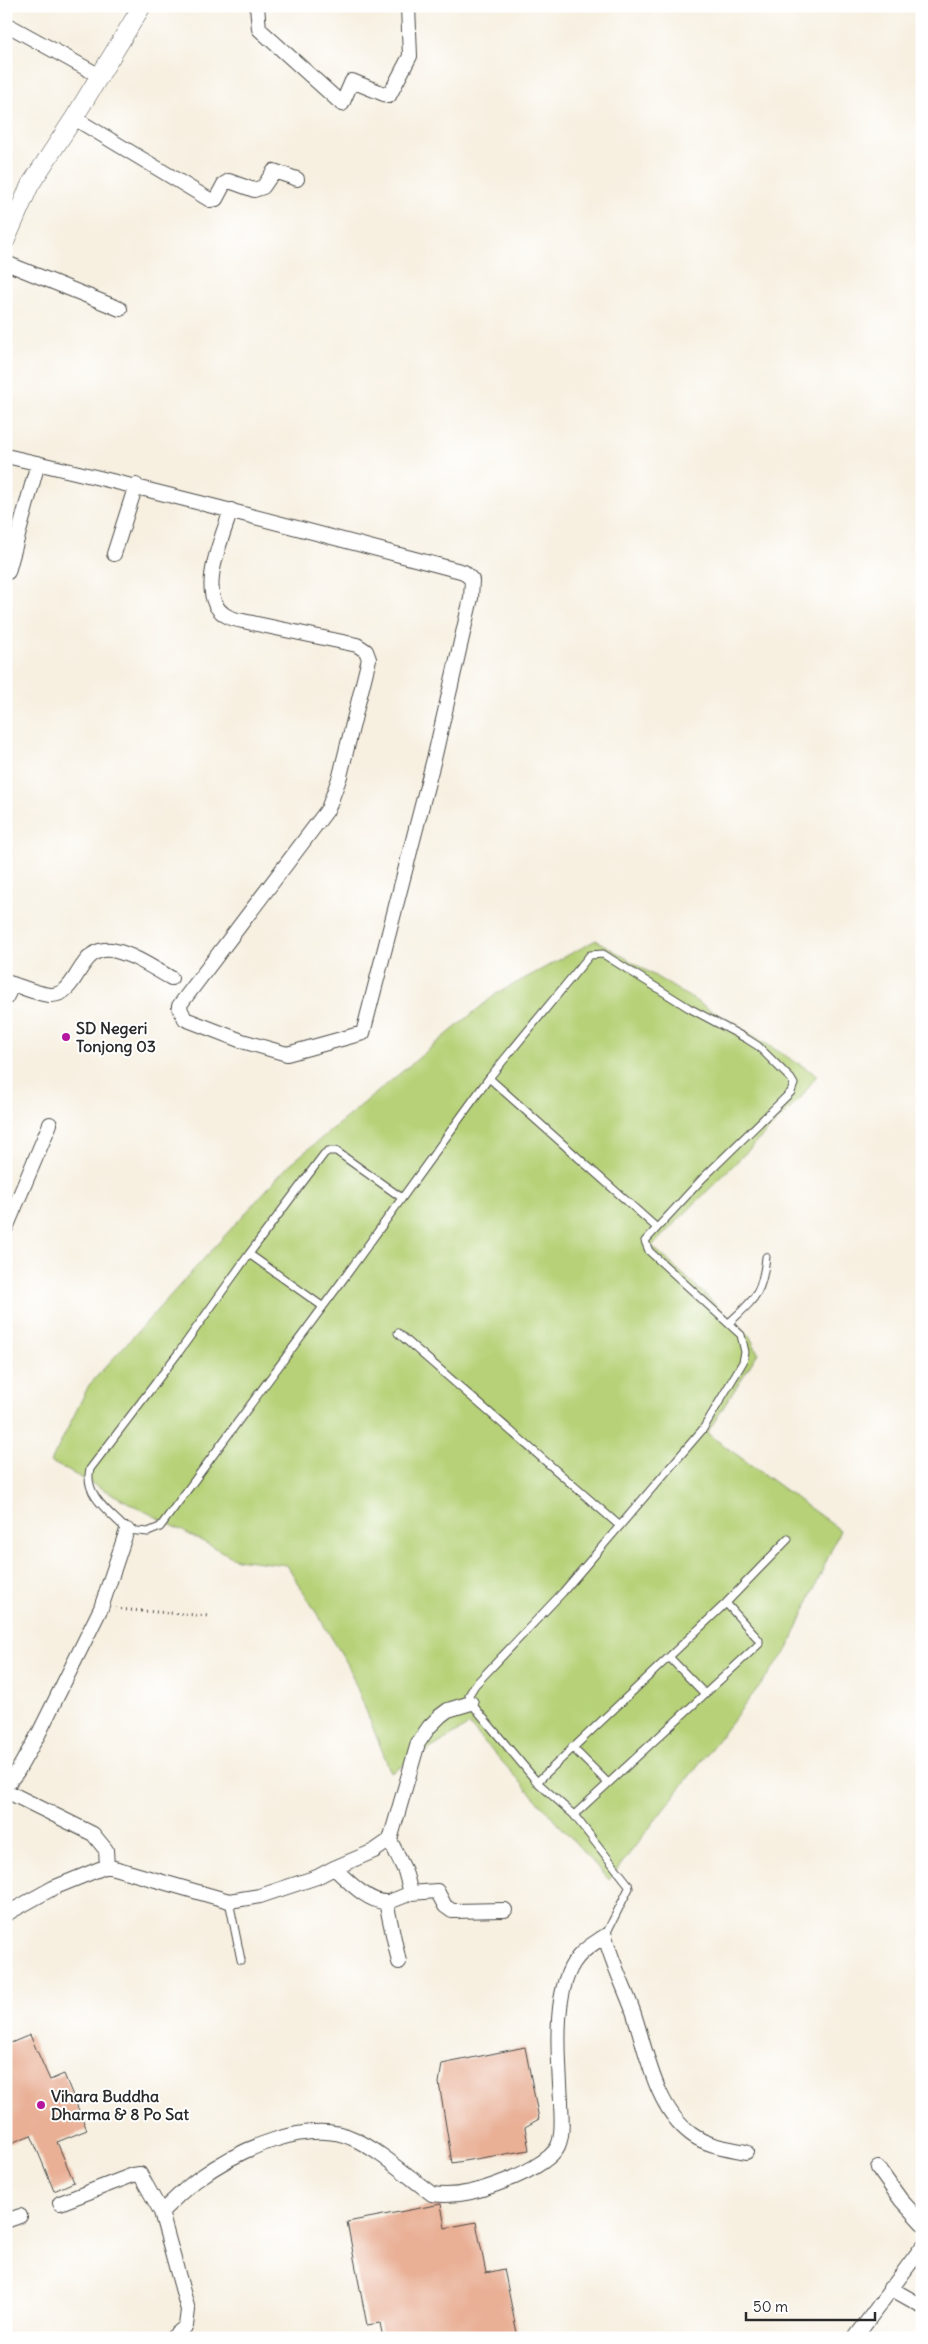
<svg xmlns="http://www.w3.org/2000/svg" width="928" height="2344" viewBox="0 0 928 2344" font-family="Delius,sans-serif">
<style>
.green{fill:#b6d177;stroke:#707e51}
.building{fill:#e9b096}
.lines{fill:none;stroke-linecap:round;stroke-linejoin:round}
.service-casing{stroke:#4a4946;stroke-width:9}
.minor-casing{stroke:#4a4946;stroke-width:16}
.tertiary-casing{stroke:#4a4946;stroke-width:19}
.path{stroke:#4a4946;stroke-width:3;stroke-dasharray:1 4;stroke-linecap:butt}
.service{stroke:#fff;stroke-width:7}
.minor{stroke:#fff;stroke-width:14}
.tertiary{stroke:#fff;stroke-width:18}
.poi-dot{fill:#b5179e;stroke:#fff;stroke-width:2}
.labels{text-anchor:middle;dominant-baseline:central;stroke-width:4;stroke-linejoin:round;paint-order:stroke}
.poi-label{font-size:16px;font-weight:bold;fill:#2b2b2b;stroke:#fff;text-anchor:start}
</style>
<rect width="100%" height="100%" fill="#fff"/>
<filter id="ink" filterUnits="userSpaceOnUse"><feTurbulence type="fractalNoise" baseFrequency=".02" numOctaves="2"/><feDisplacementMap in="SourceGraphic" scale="10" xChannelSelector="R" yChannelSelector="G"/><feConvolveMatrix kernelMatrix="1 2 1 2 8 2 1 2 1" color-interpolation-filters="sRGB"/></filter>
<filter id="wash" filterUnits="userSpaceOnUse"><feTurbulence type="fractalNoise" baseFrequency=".0096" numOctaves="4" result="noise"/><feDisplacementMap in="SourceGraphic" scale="20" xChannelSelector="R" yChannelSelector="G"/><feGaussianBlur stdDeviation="1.12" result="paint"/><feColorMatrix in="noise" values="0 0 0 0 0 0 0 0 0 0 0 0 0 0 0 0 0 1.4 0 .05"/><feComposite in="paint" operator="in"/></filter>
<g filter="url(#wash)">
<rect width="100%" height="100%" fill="#f7f0e1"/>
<path class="green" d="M 596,940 L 817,1075 L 800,1099 L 652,1246 L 749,1335 L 758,1353 L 707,1433 L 840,1530 L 788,1649 L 609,1880 L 469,1725 L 391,1773 L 347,1663 L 287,1565 L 236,1559 L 51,1462 L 89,1385 L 289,1165 L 496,994 Z"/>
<g id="blocks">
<path class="building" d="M 30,2035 L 50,2080 L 64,2074 L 87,2130 L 57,2142 L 74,2182 L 54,2191 L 31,2135 L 6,2145 L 6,2045 Z
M 525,2047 L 539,2119 L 525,2127 L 529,2150 L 452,2163 L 439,2083 L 442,2064 Z
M 441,2204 L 445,2228 L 476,2222 L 486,2273 L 504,2269 L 518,2338 L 383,2338 L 380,2323 L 367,2325 L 347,2222 Z"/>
</g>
</g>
<g filter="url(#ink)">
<use href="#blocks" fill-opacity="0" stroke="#4a4946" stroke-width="1"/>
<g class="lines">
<g class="service-casing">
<path id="service" d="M 489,1078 L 657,1228
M 402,1198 L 336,1151 L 328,1151 L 324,1154 L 249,1254 L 179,1352 L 90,1469 C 83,1495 111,1513 127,1530 L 148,1532 L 160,1527 L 342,1281 L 489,1078 L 590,955 L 603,954 L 689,1008 L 747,1039 L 758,1046 L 791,1079 L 794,1084 L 791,1092 L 703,1178 L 645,1241 L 649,1251 L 741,1335 L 745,1352 L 743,1362 L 703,1429 L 563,1592 L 475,1685 L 469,1695 L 471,1703 L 537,1782 L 574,1815 L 628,1884 L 629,1888 L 605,1936
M 249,1254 L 322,1306
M 729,1323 C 755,1298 762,1295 766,1257
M 398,1333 L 620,1526
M 669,1657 L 705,1694
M 572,1747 L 608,1783
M 537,1782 L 726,1603 L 788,1539
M 574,1815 L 759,1644 L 759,1640 L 726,1603
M 229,1901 L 241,1960"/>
</g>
<g class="minor-casing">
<path id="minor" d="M 257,6 L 259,29 L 342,104 L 352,81 L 389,96 L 410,56 L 408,6
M 6,24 L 100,76
M 74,118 L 210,200 L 216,199 L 224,184 L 229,181 L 254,190 L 263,187 L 274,171 L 297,179
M 6,263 L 120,309
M 6,456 C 160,491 312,532 464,572 L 472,580 L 471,598 L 435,755 L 363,1033 L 287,1054 L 242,1041 L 185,1019 L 179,1006 L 328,809 L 340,776 L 369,659 L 366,651 L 357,645 L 243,621 C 237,620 230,618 225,615 C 195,596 223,536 231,510
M 114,554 L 136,485
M 8,572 L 38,463
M 6,982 C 18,985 39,995 51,995 C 81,995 77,941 116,951 C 136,956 153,968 171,978
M 6,998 L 13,984
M 6,1228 L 50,1124
M 6,1786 L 17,1772 L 39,1733 L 101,1608 L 127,1530
M 6,1791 L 93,1834 L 106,1850 L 107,1866 L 229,1901 L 260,1896 L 317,1877 L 334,1868 L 374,1851 L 390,1840 L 418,1743 L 429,1727 L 440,1716 L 448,1710 L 471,1703
M 334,1868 C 346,1879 369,1904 388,1902 C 395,1900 404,1896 411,1893 L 405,1871 L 390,1840
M 411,1893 L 437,1891 L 445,1906 L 452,1911 L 505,1910
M 386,1902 L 399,1962
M 6,1914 L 53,1888 L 107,1866
M 878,2168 L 901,2200 L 922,2223
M 60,2203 L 133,2175 L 140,2174 L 161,2212
M 6,2221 L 20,2216
M 890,2288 L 922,2306
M 172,2338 L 186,2326 L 188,2310 L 161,2212 C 173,2201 185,2188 198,2179 C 236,2151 308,2117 354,2139 C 382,2152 407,2176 432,2194 C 457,2198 482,2190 505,2181 C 520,2175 551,2161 558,2146 C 564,2133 561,2114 561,2101 C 559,2062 551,1988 578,1957 C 585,1948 596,1942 605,1936 C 612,1963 624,1986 633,2011 C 647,2052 655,2107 691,2134 C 707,2146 727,2148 746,2152
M 855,2338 L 922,2247"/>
</g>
<g class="tertiary-casing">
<path id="tertiary" d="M 6,240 L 30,185 L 74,118 L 142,6"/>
</g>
<path class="path" d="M 116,1609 L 210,1616"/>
<use href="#service" class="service"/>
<use href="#minor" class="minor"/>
<use href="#tertiary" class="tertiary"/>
</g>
</g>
<g class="poi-dot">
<circle cx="66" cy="1037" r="5"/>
<circle cx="41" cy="2105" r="5"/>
</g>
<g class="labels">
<g class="poi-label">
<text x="76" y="1028">SD Negeri<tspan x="76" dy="18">Tonjong 03</tspan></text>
<text x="51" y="2096">Vihara Buddha<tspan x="51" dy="18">Dharma &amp; 8 Po Sat</tspan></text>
</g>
</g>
<rect width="928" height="2344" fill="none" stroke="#fff" stroke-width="25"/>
<path d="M746 2312v8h129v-8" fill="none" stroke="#2b2b2b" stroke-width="2.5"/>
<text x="753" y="2312" font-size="15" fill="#2b2b2b" stroke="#ffffff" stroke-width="4" paint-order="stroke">50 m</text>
</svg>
